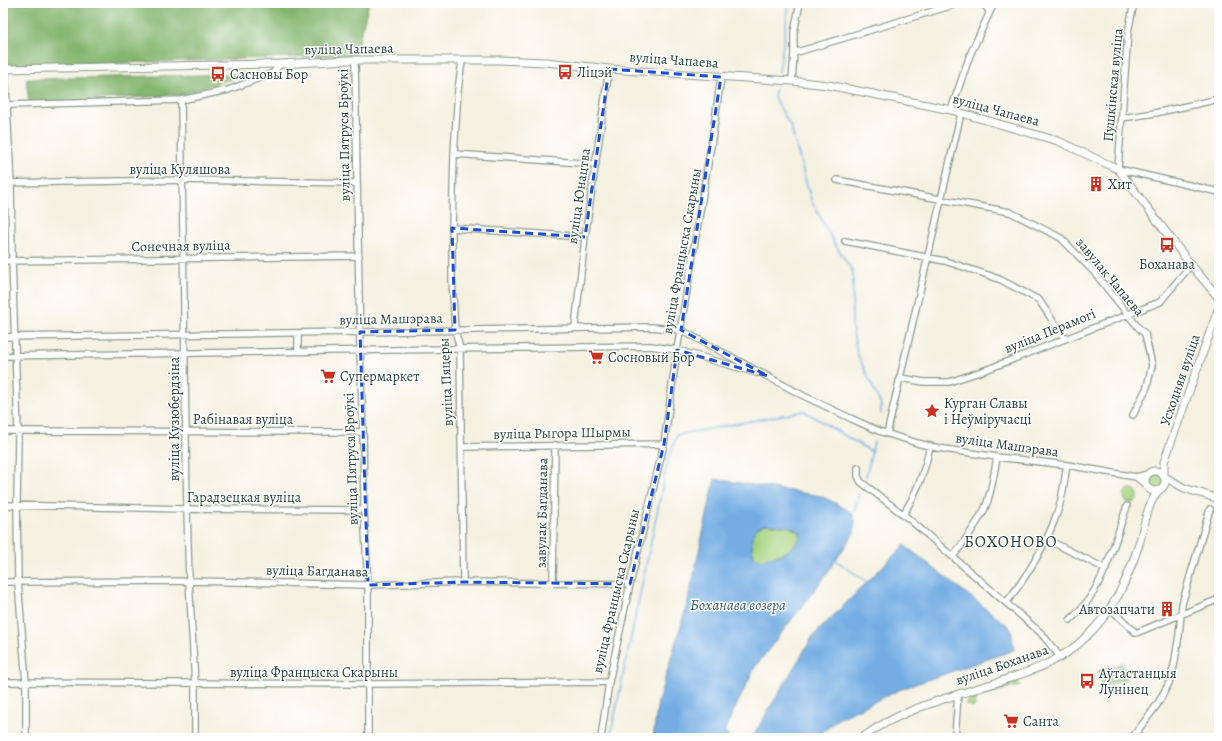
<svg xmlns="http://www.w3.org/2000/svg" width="1222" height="741" viewBox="0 0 1222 741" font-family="Alegreya,serif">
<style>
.green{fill:#a7d481;stroke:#63885a}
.forest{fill:#85b66f;stroke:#527a52}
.water{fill:#74ade3;stroke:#4a758c;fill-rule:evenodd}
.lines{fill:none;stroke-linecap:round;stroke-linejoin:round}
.stream{stroke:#74ade3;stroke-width:1.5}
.minor-casing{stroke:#8a978a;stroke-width:8}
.major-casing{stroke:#8a978a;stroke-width:9}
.minor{stroke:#fff;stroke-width:5.5}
.major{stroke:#fff;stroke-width:7}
.marked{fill:none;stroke:#1d4ed8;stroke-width:3;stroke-dasharray:8 5;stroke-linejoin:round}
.labels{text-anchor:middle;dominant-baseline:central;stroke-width:3;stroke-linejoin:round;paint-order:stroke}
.street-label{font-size:14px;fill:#1f3d34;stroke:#fff}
.poi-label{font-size:14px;fill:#1f3d34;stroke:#fff;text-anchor:start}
.water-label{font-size:15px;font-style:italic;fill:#395f69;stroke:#fff}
.quarter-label{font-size:16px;letter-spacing:1px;fill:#1f3d34;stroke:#fff}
</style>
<rect width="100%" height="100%" fill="#fff"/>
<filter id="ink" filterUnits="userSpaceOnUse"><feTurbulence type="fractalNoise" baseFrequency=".025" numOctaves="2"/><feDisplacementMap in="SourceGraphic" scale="8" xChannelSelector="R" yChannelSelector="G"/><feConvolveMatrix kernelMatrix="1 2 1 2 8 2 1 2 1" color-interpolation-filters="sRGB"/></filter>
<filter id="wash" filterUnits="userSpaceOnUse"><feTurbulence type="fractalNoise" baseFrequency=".012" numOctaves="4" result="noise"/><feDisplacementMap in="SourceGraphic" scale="16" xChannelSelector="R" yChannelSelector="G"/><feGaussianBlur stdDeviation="0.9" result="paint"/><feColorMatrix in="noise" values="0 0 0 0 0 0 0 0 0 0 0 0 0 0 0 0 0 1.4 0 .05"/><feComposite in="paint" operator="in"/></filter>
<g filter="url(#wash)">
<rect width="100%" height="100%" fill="#f5f1e1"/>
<path class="green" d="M1148 481a8 8 0 1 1 16 0a8 8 0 1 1-16 0Z
M1124 496a7 7 0 1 1 14 0a7 7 0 1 1-14 0Z
M 765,524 L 790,527 L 801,533 C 797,552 776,556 759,560 L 754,557 C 751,543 749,530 765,524 Z
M 1017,681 L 1020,684 L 1019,686 L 1015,688 L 1014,686 L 975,698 L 976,702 L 974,707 L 965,704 L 974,694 Z"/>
<path class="forest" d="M 3,3 L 369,3 L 355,55 L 3,67 Z
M 245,74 L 182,95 L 29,103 L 26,79 Z
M 1122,663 L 1127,678 L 1103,687 L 1098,671 Z"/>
<path class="water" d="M 715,479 L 821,496 L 839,505 L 852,513 L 855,520 L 854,533 L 823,579 L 755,667 L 724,731 L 729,738 L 653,738 L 658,702 L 687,605 ZM 765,524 L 790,527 L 801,533 C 797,552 776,557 759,560 L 754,557 C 751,543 749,530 765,524 Z
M 904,545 L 1011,628 L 1014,650 L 901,689 L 838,719 L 816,738 L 752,738 L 813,636 Z"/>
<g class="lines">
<path class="stream" d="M 779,72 L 789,3
M 776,88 L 774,97 L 791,127 L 811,200 L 833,241 L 853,272 L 852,327 L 857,353 L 881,405 L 881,414
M 866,477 L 874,442
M 852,513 L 855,509 L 859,494
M 835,560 L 867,582
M 610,738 L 668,460 L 677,435 L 804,411 L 872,452"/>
</g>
</g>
<g filter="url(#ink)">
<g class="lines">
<g class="minor-casing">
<path id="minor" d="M 982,3 L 987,8 L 989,13
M 1134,3 L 1128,32 L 1118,169 L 1219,192
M 794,53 L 794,32 L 800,3
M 355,60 L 360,351 L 363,432 L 364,510 L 368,585 L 368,738
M 462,61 L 458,90 L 454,154 L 452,228 L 452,279 L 455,330 L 460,349 L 463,582
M 5,69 L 11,183 L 12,261 L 18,432 L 17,505 L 18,582 L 26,682 L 26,738
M 792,81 L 794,53 L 960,3
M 181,100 L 187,509 L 189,581 L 195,684 L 195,738
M 8,105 L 181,100 L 228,90 L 273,73 L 280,64
M 951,110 L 970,55 L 994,3
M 1122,118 L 1155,113 L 1219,99
M 454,154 L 596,164
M 837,180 L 1010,212 L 1061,238 L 1094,272 L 1138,327 L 1145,334 L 1152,365 L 1147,387 L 1133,415
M 3,183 L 183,180 L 357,183
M 452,228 L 585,237
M 845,241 L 945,261 L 988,275 L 1001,280 L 1039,300 L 1064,338
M 3,261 L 359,256
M 575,327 L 585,237 L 609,69
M 298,333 L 298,351
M 3,337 L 360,332 L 652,327 L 681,330 L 802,395 L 852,419 L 879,431 L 917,443 L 938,448 L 997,457 L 1067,465 L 1136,477 L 1148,474
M 3,356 L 651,346 L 677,350 L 757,373
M 901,378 L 924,382 L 949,382 L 988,369 L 1160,302 L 1191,265
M 3,431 L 363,432
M 887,434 L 961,113
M 461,447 L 664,444
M 858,468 L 858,476 L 861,482 L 909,519 L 1041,633 L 1061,658
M 1136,477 L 1146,485
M 3,505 L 187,509 L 364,510
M 903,515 C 917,493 925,472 930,446
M 1046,539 L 1106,569
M 953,557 C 964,541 977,525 985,508 C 992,492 994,473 997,457
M 3,582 L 189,581 L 368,585 L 463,582 L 630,584
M 553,582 L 555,445
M 1006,603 C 1027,576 1046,546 1057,513 C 1063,498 1064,481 1067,465
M 1111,609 L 1136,633 L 1219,599
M 1070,620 C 1104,591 1113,546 1127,506
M 3,682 L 368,684 L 609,682 L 630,584 L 664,444 L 677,350 L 714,127 L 721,77
M 601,738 L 609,682
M 955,738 L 958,694
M 1132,738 L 1157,705 L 1169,683 L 1174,666 L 1179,635 L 1182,604 L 1210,509"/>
</g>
<g class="major-casing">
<path id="major" d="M 3,69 L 280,64 L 348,60 L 499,60 L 546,62 L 609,69 L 792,81 L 828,85 L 873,94 L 951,110 L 1058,141 L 1118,169 L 1191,265 L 1219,298
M1145 481a10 10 0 1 1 20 0a10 10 0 1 1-20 0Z
M 1164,475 L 1164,462 L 1219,307
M 1165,477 L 1184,488 L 1219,499
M 862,738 C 898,710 953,696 995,683 C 1031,671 1058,664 1086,637 C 1115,609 1127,581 1139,544 C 1144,528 1147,503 1159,490"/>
</g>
<use href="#minor" class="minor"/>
<use href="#major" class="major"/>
</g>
</g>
<path class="marked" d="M 609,69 L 721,77 L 681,330 L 768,376 L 677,350 L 664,444 L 630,584 L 463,582 L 368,585 L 360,332 L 455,330 L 452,228 L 585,237 Z"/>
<defs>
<g id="bus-bare" transform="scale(1.2)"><path d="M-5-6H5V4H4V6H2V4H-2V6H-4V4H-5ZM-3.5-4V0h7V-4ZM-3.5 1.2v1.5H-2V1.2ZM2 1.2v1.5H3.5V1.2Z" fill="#c8321e" stroke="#fff" stroke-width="2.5" paint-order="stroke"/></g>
<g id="building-bare" transform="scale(1.2)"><path d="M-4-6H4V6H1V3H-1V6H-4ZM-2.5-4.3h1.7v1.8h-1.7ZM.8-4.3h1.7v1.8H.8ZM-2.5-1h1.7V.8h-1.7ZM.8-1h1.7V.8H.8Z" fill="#c8321e" stroke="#fff" stroke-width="2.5" paint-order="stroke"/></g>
<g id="supermarket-bare" transform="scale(1.2)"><path d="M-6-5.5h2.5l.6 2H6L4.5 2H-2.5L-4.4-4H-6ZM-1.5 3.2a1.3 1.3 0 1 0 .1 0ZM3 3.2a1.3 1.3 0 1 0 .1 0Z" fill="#c8321e" stroke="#fff" stroke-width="2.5" paint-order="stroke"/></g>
<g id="sight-bare" transform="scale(1.2)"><path d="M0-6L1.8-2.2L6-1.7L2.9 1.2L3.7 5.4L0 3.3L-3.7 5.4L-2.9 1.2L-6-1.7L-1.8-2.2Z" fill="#c8321e" stroke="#fff" stroke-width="2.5" paint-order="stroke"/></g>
</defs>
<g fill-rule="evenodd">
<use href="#bus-bare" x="565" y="72"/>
<use href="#bus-bare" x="218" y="74"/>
<use href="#building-bare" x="1096" y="184"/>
<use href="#bus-bare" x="1167" y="245"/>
<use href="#supermarket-bare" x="596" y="357"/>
<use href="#supermarket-bare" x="328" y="376"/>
<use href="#sight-bare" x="932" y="411"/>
<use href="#building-bare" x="1167" y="609"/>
<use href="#bus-bare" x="1087" y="681"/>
<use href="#supermarket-bare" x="1011" y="721"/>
</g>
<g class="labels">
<g class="street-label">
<text transform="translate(349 49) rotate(-1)">вуліца Чапаева</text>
<text transform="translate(674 60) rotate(4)">вуліца Чапаева</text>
<text transform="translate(1113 85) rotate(-85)">Пушкінская вуліца</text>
<text transform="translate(996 110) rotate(15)">вуліца Чапаева</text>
<text transform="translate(344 135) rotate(-91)">вуліца Пятруся Броўкі</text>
<text x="180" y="169">вуліца Куляшова</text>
<text transform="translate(579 196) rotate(-82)">вуліца Юнацтва</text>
<text transform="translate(181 246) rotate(-1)">Сонечная вуліца</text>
<text transform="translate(682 251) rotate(-80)">вуліца Францыска Скарыны</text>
<text transform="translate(1110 277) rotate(50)">завулак Чапаева</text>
<text transform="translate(391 319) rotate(-1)">вуліца Машэрава</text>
<text transform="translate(1050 331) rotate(-22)">вуліца Перамогі</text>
<text transform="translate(1180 380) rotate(-71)">Усходняя вуліца</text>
<text transform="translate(446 382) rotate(-93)">вуліца Пяцеры</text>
<text transform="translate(174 419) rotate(-90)">вуліца Кузюбердзіна</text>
<text x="243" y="419">Рабінавая вуліца</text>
<text transform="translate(562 433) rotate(-1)">вуліца Рыгора Шырмы</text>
<text transform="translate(1007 445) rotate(8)">вуліца Машэрава</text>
<text transform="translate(351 459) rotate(-92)">вуліца Пятруся Броўкі</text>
<text x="244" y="497">Гарадзецкая вуліца</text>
<text transform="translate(542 513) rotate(-89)">завулак Багданава</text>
<text transform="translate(317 571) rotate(1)">вуліца Багданава</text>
<text transform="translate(616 591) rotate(-77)">вуліца Францыска Скарыны</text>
<text transform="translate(1002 665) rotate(-19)">вуліца Боханава</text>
<text x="314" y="672">вуліца Францыска Скарыны</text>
</g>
<g class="poi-label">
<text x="577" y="72">Ліцэй</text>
<text x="230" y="74">Сасновы Бор</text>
<text x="1108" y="184">Хит</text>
<text x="1167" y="264" text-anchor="middle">Боханава</text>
<text x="608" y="357">Сосновый Бор</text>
<text x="340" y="376">Супермаркет</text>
<text x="944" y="403">Курган Славы<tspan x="944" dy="16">і Неўміручасці</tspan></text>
<text x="1155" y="609" text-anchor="end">Автозапчати</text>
<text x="1099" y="673">Аўтастанцыя<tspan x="1099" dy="16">Лунінец</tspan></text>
<text x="1023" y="721">Санта</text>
</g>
<g class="water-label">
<text x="738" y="605">Боханава возера</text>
</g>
<g class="quarter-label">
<text x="1011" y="542">БОХОНОВО</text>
</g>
</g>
<rect width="1222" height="741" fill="none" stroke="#fff" stroke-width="16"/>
</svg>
